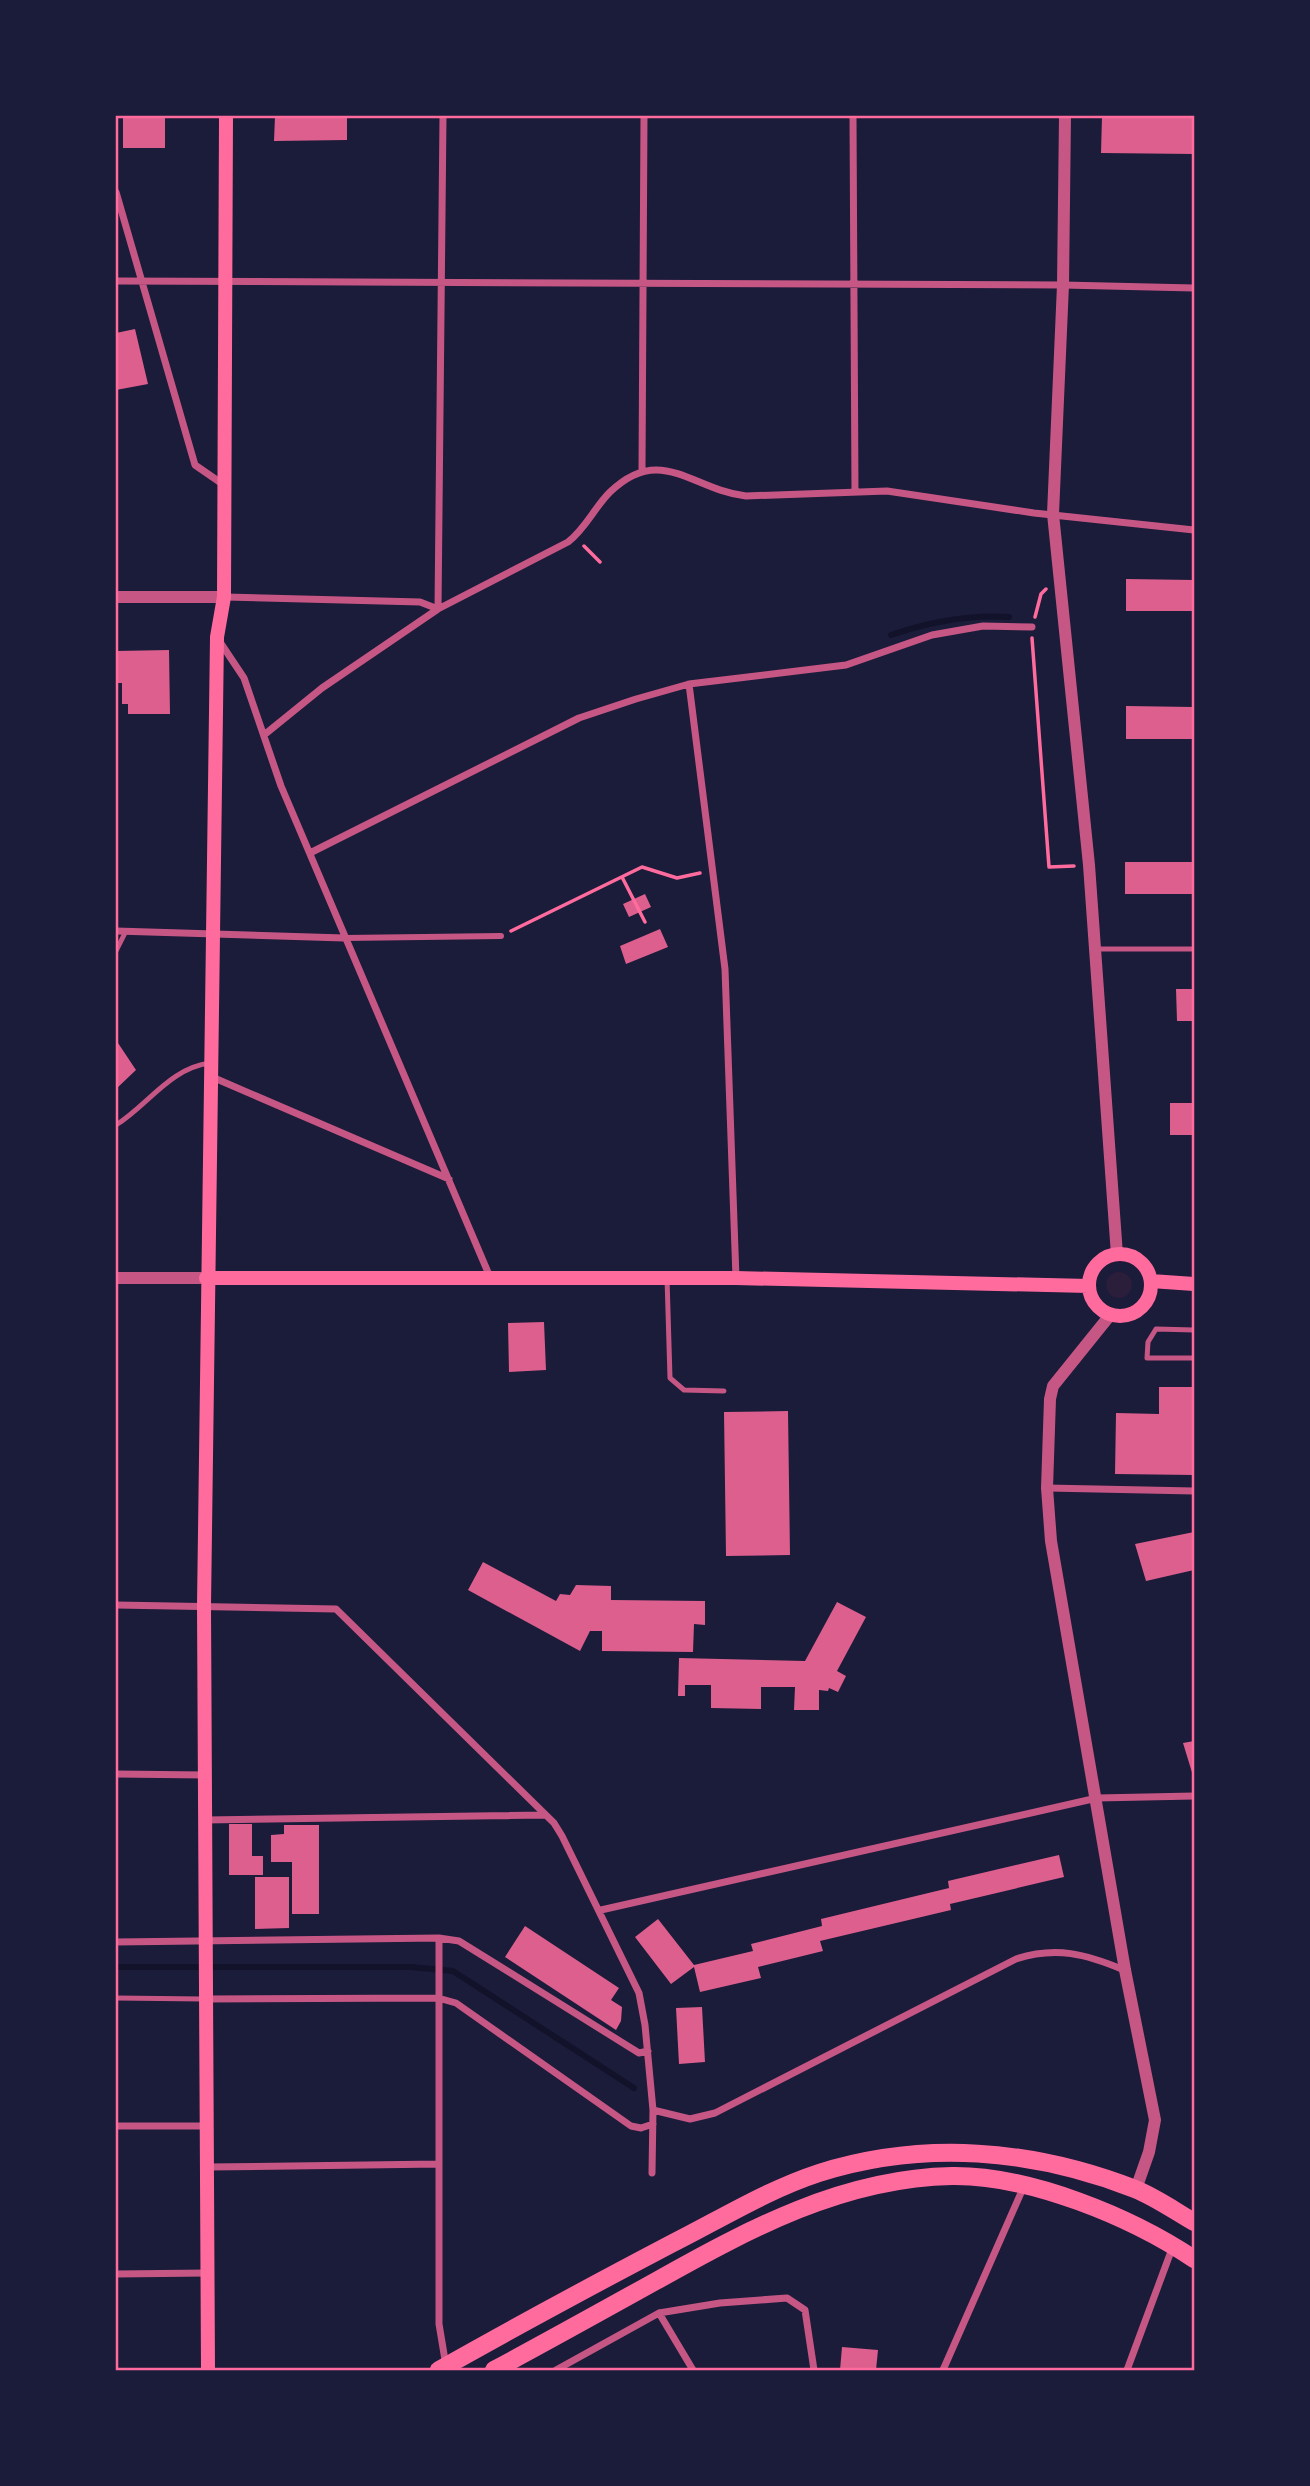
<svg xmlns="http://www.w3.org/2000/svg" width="1310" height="2486" viewBox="0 0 1310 2486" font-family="'Alegreya Sans',sans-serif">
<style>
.green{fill:#2a1e3b}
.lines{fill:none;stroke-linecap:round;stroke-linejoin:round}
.stream{stroke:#12122b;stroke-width:6}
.building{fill:#dd5f8e}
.path{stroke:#ff6b9d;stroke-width:3.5}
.service{stroke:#c65784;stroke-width:5}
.pedestrian{stroke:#c65784;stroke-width:6}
.minor{stroke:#c65784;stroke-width:7}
.tertiary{stroke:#c65784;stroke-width:12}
.secondary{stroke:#ff6b9d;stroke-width:14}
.primary{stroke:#ff6b9d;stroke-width:18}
.neatline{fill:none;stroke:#ff6b9d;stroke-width:2.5}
</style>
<rect width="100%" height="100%" fill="#1b1b3a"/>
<path class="green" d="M1106 1285a13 13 0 1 1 26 0a13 13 0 1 1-26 0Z"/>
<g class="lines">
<path class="stream" d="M 891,635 C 929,622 968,614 1009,617
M 116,1967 L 411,1967 L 453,1971 L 634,2088"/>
</g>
<path class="building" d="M 132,116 L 165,116 L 165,148 L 123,148 L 123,118 Z
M 275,116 L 347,116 L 347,140 L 274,141 Z
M 1102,116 L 1194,116 L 1194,154 L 1101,153 Z
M 135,329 L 148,384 L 116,390 L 116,333 Z
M 1126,579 L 1194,580 L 1194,611 L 1126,611 Z
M 169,650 L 170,714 L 128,714 L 128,704 L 122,704 L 122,683 L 116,683 L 116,651 Z
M 1126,706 L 1194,707 L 1194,739 L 1126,739 Z
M 1125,862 L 1194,862 L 1194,894 L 1125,894 Z
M 645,894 L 651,907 L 629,917 L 623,904 Z
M 660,929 L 668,947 L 626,964 L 620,946 Z
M 1176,989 L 1194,989 L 1194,1021 L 1177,1021 Z
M 116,1040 L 136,1070 L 116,1089 Z
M 1170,1103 L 1194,1103 L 1194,1135 L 1170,1135 Z
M 544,1322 L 546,1370 L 509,1372 L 508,1323 Z
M 1159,1387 L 1194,1387 L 1194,1475 L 1115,1474 L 1116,1413 L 1159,1414 Z
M 788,1411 L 790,1555 L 726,1556 L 724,1412 Z
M 1194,1532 L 1194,1570 L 1146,1581 L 1135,1544 Z
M 483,1562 L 556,1601 L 560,1594 L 570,1595 L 576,1585 L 611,1586 L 611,1600 L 705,1601 L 705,1625 L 694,1624 L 693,1652 L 602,1651 L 602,1631 L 590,1631 L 580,1651 L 468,1590 Z
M 837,1602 L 866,1617 L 837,1671 L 846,1676 L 838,1692 L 829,1688 L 828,1691 L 819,1690 L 819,1710 L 794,1710 L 795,1687 L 761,1687 L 761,1709 L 711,1708 L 711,1685 L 685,1685 L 685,1696 L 678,1696 L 679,1658 L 805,1661 Z
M 1194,1741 L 1194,1779 L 1183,1743 Z
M 229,1824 L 252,1824 L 252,1856 L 263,1856 L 263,1875 L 229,1875 Z
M 284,1825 L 319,1825 L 319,1914 L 292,1914 L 292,1862 L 271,1862 L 271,1835 L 284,1834 Z
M 1059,1855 L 1064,1877 L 950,1904 L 951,1910 L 820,1941 L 823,1951 L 758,1967 L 761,1978 L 700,1992 L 694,1967 L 671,1984 L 635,1937 L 658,1919 L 694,1965 L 753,1951 L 751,1944 L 822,1926 L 821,1919 L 949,1888 L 948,1881 Z
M 255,1877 L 289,1877 L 289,1928 L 255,1929 Z
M 525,1926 L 619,1988 L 611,2000 L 622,2007 L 621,2021 L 616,2030 L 505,1957 Z
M 702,2007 L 705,2062 L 679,2064 L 676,2008 Z
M 842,2347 L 878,2350 L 876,2370 L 840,2370 Z"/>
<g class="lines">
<path class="path" d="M 584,546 L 600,562
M 1035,617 L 1041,594 L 1046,589
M 1032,638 L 1049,867 L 1074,866
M 622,877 L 645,922
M 511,931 L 642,867 L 677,878 L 700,873"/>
<path class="service" d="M 1096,949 L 1194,949
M 116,951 L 126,931
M 116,1125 C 148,1105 170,1068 210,1063
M 667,1278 L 670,1378 L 684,1390 L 724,1391
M 1194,1330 L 1156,1329 L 1148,1342 L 1147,1358 L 1194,1358
M 116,1998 L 203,1999"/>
<path class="pedestrian" d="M 344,938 L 501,936"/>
<path class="minor" d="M 853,116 L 855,492
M 116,192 L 195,465 L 224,485
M 116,281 L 1063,285 L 1194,288
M 642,470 L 644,116
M 225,597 L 420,602 L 438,609 L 443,116
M 220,642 L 244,678 L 281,786 L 490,1277
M 689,684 L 725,969 L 736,1278
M 264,735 L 322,688 L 438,609 L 568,542 C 586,528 594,508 610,492 C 661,443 692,490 746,496 L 887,491 L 1034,513 L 1194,530
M 310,853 L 579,718 L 636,699 L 689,684 L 846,665 L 932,635 L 983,626 L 1032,627
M 116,931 L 344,938
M 212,1077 L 449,1179
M 1047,1488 L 1194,1491
M 116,1605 L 336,1609 L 554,1823 L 562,1836 L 639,1993 L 645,2025 L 653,2110 L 652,2173
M 116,1774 L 205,1775
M 205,1820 L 545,1815
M 601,1910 L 1097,1798 L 1194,1796
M 439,1938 L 439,2324 L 446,2366
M 116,1942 L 439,1938 L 459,1941 L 639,2053 L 648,2051
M 207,1999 L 438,1998 L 456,2003 L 631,2126 L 641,2128 L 653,2124
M 653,2110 L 690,2119 L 715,2113 L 1016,1959 C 1056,1946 1086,1954 1124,1970
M 116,2126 L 208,2126
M 208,2167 L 439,2164
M 116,2274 L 207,2273
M 556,2370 L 659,2313
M 693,2370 L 659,2313 L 720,2303 L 787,2298 L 805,2310 L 814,2370
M 943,2370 L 1024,2186
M 1127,2370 L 1173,2246"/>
<path class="tertiary" d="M 1065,116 L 1063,285 L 1053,514 L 1089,865 L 1117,1255
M 116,597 L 224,597
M 116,1278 L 206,1278
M 1111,1314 L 1053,1386 L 1050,1399 L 1047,1488 L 1051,1541 L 1125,1970 L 1155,2120 L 1149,2152 L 1136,2189"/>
<path class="secondary" d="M1089 1285a31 31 0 1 1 62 0a31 31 0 1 1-62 0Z
M 206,1278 L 736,1278 L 1089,1286
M 1151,1281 L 1194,1284
M 208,2370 L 204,1606 L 217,637 L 224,597 L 226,116"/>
<path class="primary" d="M 439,2370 C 515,2327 593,2285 671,2244 C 719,2220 767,2190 819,2173 C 924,2140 1032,2149 1135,2189 C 1155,2197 1175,2211 1194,2222
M 494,2370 C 548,2341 602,2311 656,2281 C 749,2229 843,2178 952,2176 C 1030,2175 1131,2217 1194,2259"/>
</g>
<rect width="1310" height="2486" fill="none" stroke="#1b1b3a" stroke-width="234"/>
<rect x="117" y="117" width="1076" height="2252" class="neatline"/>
</svg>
